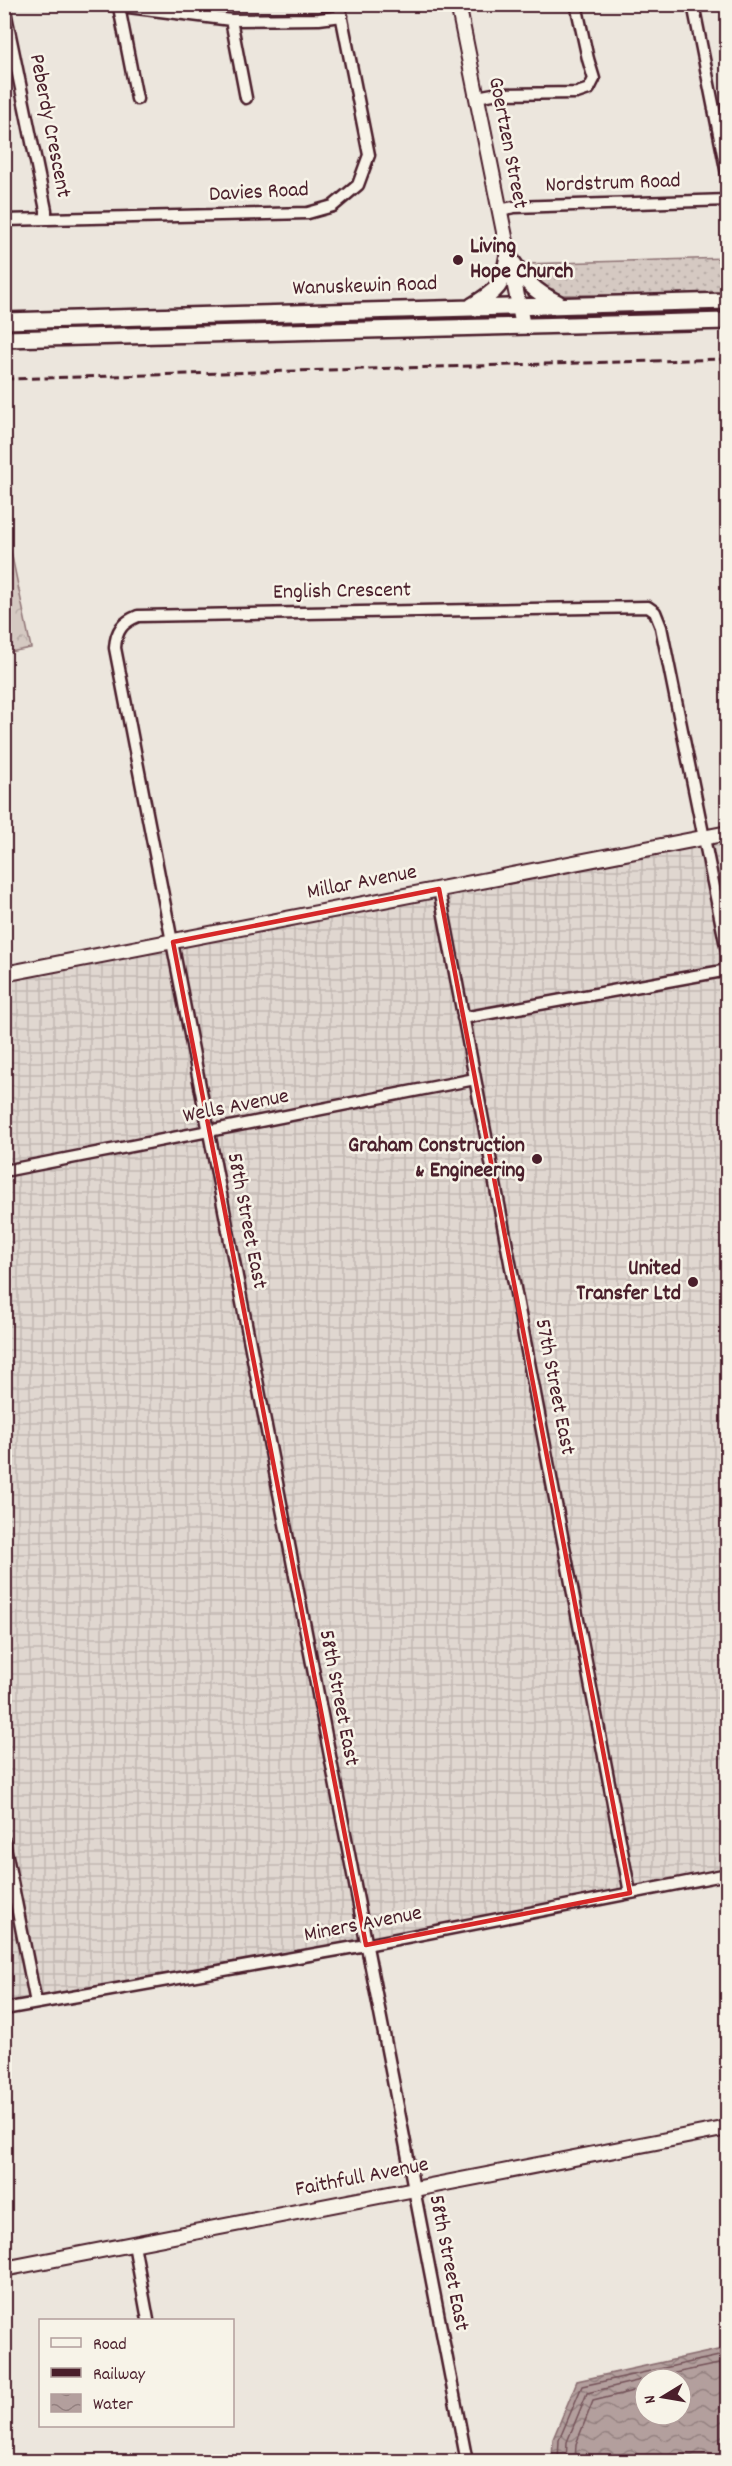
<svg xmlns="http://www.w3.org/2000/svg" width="732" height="2466" viewBox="0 0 732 2466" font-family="Dekko,sans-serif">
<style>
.industrial{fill:url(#industrial-grid)}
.grass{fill:url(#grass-dots);stroke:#907476;stroke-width:1.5}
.park{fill:url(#park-crowns);stroke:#907476;stroke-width:1.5}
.water{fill:url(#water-waves);stroke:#896c6f;stroke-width:1.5;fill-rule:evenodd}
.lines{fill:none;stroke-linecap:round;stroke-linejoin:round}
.shore{stroke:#745259;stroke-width:1.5}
.minor-casing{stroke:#4a1f2b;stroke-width:15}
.tertiary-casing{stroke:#4a1f2b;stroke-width:18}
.secondary-casing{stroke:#4a1f2b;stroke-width:20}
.minor{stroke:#f7f3e8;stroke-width:10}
.tertiary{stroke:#f7f3e8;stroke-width:14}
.secondary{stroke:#f7f3e8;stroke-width:15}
.rail{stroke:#4a1f2b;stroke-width:3;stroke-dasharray:9 4.5;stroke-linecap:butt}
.marked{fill:none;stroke:#d62828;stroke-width:4.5;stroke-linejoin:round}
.poi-dot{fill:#4a1f2b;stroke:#f7f3e8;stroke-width:2}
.labels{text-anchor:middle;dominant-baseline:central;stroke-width:5;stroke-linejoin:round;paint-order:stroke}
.street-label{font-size:22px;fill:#4a1f2b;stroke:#f7f3e8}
.poi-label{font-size:22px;font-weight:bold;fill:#4a1f2b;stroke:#f7f3e8;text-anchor:end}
</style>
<defs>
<pattern id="industrial-grid" width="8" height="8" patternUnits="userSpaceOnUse" patternTransform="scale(1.5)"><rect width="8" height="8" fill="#e0d7d0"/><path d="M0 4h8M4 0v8" fill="none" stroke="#c2b8b3"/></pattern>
<pattern id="grass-dots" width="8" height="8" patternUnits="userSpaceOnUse" patternTransform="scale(1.5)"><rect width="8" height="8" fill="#d5c9c2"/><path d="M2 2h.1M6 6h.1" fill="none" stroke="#b8aca7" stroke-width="1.8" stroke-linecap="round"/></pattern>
<pattern id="park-crowns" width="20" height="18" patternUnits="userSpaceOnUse" patternTransform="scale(1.5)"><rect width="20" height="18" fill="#d5c9c2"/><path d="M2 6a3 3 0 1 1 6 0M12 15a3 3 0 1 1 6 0" fill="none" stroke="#b8aca7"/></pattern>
<pattern id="water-waves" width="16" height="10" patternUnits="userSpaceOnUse" patternTransform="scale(1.5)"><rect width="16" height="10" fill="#b39f9d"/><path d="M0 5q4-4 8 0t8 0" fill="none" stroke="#948180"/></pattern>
</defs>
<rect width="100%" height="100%" fill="#ece6dd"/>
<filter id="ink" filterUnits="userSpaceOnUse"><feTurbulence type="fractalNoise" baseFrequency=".0167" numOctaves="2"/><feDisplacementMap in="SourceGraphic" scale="12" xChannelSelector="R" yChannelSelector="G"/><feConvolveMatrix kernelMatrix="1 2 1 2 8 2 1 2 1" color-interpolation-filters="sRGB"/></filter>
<g filter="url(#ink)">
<path class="industrial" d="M 727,833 L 727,1874 L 5,2009 L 5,974 Z"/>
<path class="grass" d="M 727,258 L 727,296 L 652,298 L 631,295 L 557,295 L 553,289 L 543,288 L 529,272 L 524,264 Z
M 728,311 L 727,315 L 553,319 L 546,317 Z
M 412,320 L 384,324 L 5,334 L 4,331 Z"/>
<path class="park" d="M 4,518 L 31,648 L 5,653 L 4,653 Z"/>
<path class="water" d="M 727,2348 L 727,2461 L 552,2461 L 553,2439 L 577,2381 ZM 645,2379 L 681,2379 L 681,2415 L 645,2415 Z"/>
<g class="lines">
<path class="shore" d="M 646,2379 L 728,2362
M 558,2462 L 559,2440 L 582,2386 L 728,2354
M 566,2462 L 567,2442 L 587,2393 L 645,2379
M 575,2462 L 576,2444 L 593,2401 L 645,2388"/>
<g class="minor-casing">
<path id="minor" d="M 105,4 L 231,20 L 319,19 L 342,16
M 693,4 L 728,179
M 4,6 L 46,210 L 46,219
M 119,7 L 137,99
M 231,20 L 246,98
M 477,97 L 493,94 L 577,93 L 589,89 L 594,79 L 588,59 L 576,4
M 500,210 L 514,207 L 728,200
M 4,220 L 308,213 L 333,206 L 358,185 L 369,155 L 339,4
M 439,889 L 630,1893
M 463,1018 L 728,970
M 4,1171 L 475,1079
M 4,1841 L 36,2003
M 4,2009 L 366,1945 L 728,1874
M 134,2244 L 148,2320
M 467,2462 L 115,648 C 116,630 123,622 138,616 L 648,607 L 655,612 L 661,627 L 728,956"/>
</g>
<g class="tertiary-casing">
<path id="tertiary" d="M 458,4 L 523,326
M 4,974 L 728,833
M 4,2269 L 728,2128"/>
</g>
<g class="secondary-casing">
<path id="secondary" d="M 508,256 C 524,279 532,291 558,303
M 472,306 C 498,290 503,286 508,256
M 4,321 L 728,301
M 4,339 L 728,321"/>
</g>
<use href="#minor" class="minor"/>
<use href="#tertiary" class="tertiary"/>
<use href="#secondary" class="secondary"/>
<path class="rail" d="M 4,379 L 728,359"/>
</g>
</g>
<path class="marked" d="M 439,889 L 630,1893 L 366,1945 L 173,942 Z"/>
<g class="poi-dot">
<circle cx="458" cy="260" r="6"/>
<circle cx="537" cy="1159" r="6"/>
<circle cx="693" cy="1282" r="6"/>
</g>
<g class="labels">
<g class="street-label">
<text transform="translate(49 126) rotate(79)">Peberdy Crescent</text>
<text transform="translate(507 143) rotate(79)">Goertzen Street</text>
<text transform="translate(613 184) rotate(-2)">Nordstrum Road</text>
<text transform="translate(259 193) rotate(-3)">Davies Road</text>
<text transform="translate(365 287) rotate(-2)">Wanuskewin Road</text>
<text transform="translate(342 592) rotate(-1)">English Crescent</text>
<text transform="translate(362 883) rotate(-11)">Millar Avenue</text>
<text transform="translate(236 1107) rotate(-11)">Wells Avenue</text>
<text transform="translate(246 1221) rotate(79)">58th Street East</text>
<text transform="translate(554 1387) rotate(79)">57th Street East</text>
<text transform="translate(338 1698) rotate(79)">58th Street East</text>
<text transform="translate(363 1925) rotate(-11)">Miners Avenue</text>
<text transform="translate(362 2178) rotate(-11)">Faithfull Avenue</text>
<text transform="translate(448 2263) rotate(79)">58th Street East</text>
</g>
<g class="poi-label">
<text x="470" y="247" text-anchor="start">Living<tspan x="470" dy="25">Hope Church</tspan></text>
<text x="525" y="1146">Graham Construction<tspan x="525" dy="25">&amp; Engineering</tspan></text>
<text x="681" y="1269">United<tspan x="681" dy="25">Transfer Ltd</tspan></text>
</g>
</g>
<rect width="732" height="2466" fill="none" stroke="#f7f3e8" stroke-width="24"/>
<rect x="12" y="12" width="708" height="2442" fill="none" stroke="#4a1f2b" stroke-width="2" filter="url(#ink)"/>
<rect x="39" y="2319" width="195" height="108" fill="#f7f3e8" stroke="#b29e9c" stroke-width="1.5"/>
<rect x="51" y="2338" width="30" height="9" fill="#f7f3e8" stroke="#b29e9c" stroke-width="1.5"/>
<text x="93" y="2349" font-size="18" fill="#4a1f2b">Road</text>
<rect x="51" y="2368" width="30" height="9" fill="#4a1f2b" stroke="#b29e9c" stroke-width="1.5"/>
<text x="93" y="2379" font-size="18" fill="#4a1f2b">Railway</text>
<rect x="51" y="2394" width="30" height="18" fill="url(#water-waves)" stroke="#b29e9c" stroke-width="1.5"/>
<text x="93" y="2409" font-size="18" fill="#4a1f2b">Water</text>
<g transform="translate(663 2397) rotate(259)"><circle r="28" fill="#f7f3e8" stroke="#b29e9c" stroke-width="1.5"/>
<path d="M0-4.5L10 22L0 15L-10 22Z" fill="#4a1f2b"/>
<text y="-9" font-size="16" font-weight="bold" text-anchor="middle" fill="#4a1f2b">N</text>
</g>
</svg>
